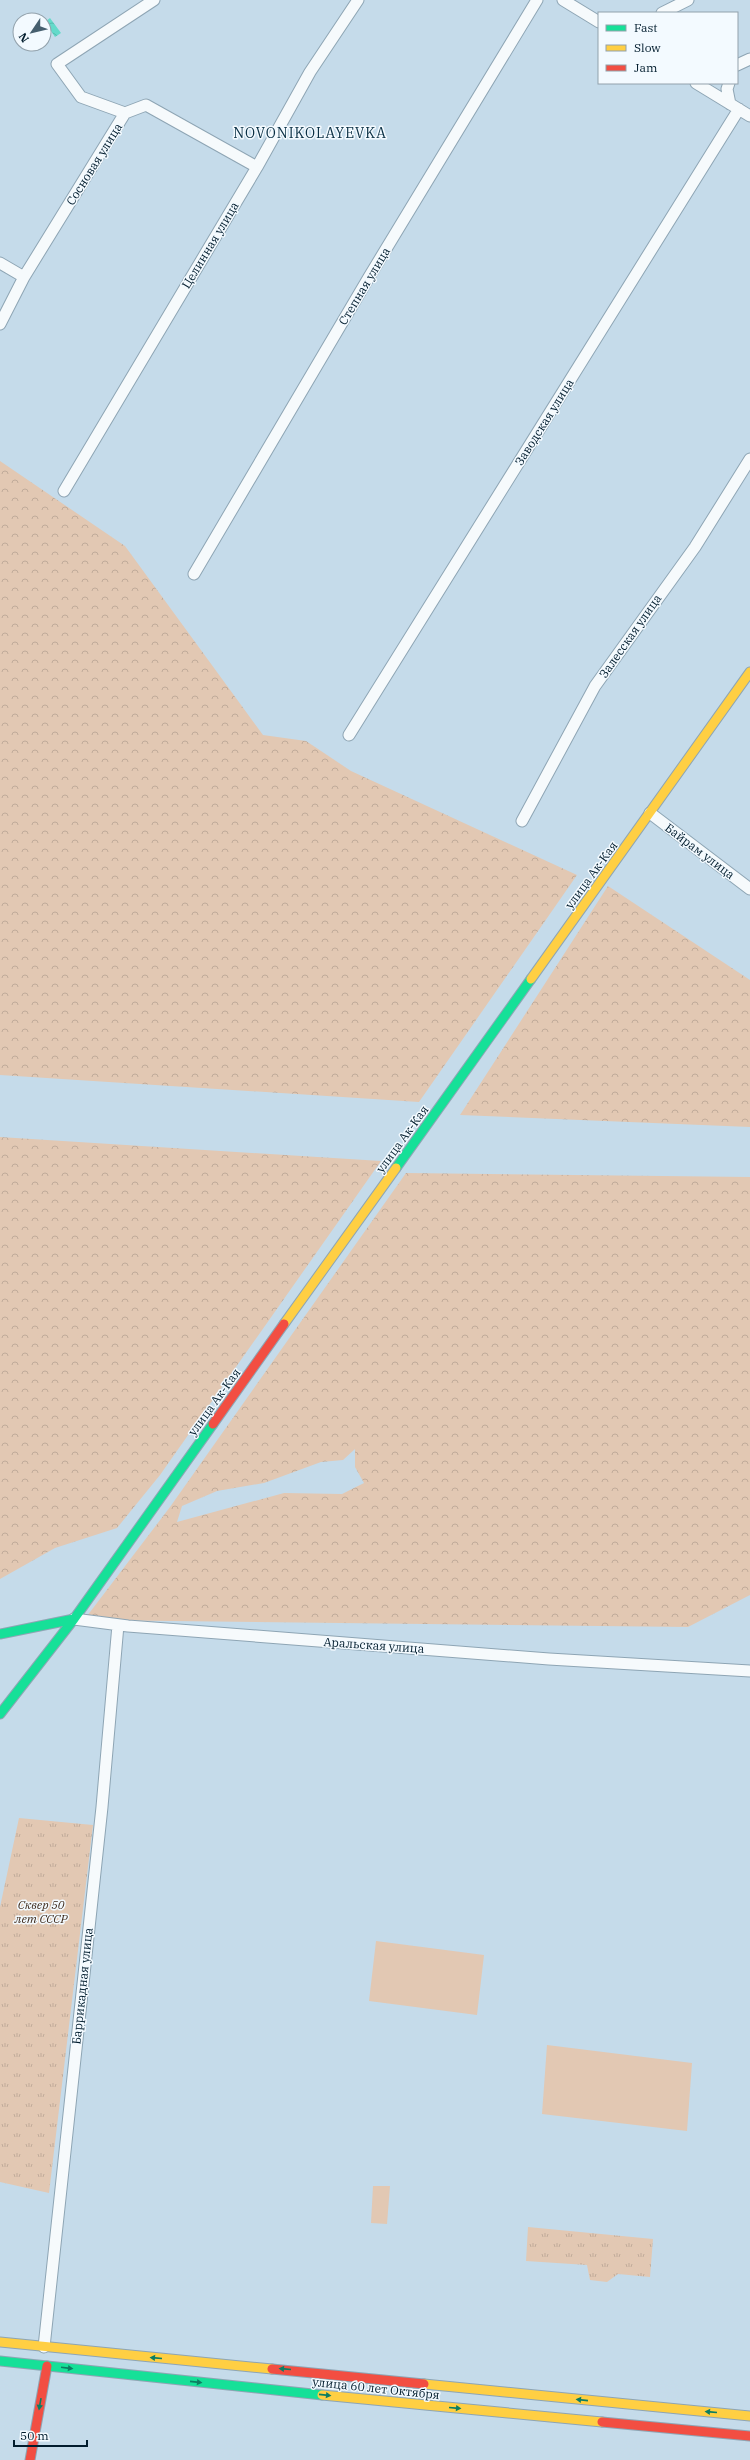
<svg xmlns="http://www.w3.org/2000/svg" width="750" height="2460" viewBox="0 0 750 2460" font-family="'IBM Plex Serif',serif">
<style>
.forest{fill:url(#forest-crowns);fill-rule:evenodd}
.park{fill:url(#park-tufts)}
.garden{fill:#e2c8b3}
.water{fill:url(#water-waves)}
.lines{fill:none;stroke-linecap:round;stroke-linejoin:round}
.street-casing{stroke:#8ea5b4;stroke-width:13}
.fast-casing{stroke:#8ea5b4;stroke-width:11}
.slow-casing{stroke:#8ea5b4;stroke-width:11}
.jam-casing{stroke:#8ea5b4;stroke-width:11}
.street{stroke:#f6fafc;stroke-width:11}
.fast{stroke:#16e098;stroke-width:9}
.slow{stroke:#ffcf43;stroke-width:9}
.jam{stroke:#f24e42;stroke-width:9}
.oneway{fill:#0c7e62}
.labels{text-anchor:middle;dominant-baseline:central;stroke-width:3;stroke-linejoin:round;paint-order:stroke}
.street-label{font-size:12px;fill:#011c2d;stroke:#f3faff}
.park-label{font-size:12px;font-style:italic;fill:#3e2a1b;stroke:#f3faff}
.quarter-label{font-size:14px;letter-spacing:1px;fill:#0a3045;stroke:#f3faff}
</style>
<defs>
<pattern id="forest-crowns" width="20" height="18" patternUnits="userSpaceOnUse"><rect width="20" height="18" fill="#e2c8b3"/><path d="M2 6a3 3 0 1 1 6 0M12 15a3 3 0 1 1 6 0" fill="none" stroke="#c0ab9a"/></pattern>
<pattern id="park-tufts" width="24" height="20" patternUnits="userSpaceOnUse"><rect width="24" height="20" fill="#e2c8b3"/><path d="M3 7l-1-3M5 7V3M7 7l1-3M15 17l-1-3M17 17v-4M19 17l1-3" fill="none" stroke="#c0ab9a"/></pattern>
<pattern id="water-waves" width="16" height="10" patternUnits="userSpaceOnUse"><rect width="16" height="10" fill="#64daca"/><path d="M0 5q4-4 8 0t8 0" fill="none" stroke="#55baae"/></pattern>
</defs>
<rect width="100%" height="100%" fill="#c5dbea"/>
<path class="forest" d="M 0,461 L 125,546 L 263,735 L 306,741 L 351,771 L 577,875 L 419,1102 L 0,1075 Z
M 608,886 L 750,980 L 750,1127 L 460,1115 Z
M 0,1137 L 381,1161 L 160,1475 L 117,1528 L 55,1548 L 0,1579 Z
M 406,1173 L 750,1177 L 750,1595 L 688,1627 L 84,1620 L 170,1507 ZM 355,1449 L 355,1467 L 364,1483 L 342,1494 L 284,1493 L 177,1522 L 182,1506 L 217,1491 L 264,1483 L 321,1462 L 343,1460 Z"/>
<path class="park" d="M 19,1818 L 93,1825 L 49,2193 L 0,2182 L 0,1907 Z
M 528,2227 L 653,2239 L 650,2277 L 618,2274 L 607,2282 L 590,2280 L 587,2265 L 526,2261 Z"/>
<path class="garden" d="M 376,1941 L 484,1955 L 477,2015 L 369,2001 Z
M 547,2045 L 692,2063 L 687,2131 L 542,2114 Z
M 373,2186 L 390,2186 L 387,2224 L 371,2223 Z"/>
<path class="water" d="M 50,18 L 61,33 L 55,37 L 45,22 Z"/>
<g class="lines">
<g class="street-casing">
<path id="street" d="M 563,0 L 599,22
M 662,13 L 688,0
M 737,65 L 750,59
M 696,83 L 750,116
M 729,83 L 727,89 L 730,104
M 125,113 L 81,97 L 57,64 L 154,0
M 0,263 L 24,277
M 0,324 L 24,277 L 125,113 L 146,105 L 257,167
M 64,491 L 257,167 L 310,72 L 358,0
M 194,574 L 369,277 L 537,0
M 349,735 L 739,109
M 650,813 L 750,889
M 522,821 L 595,686 L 695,547 L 750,459
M 74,1619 L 128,1626 L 549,1659 L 750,1671
M 44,2347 L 102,1807 L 118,1625"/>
</g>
<g class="fast-casing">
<path id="fast" d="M 396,1168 L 531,979
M 0,1634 L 74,1619
M 0,1714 L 74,1619 L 213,1424
M 0,2361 L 322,2395"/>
</g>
<g class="slow-casing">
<path id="slow" d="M 531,979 L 750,672
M 284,1324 L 396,1168
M 0,2342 L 272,2369
M 424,2384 L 750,2416
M 322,2395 L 602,2422"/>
</g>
<g class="jam-casing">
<path id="jam" d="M 213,1424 L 284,1324
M 272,2369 L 424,2384
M 602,2422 L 750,2436
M 30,2460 L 47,2366"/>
</g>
<use href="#street" class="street"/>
<use href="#fast" class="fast"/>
<use href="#slow" class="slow"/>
<use href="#jam" class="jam"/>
</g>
<defs><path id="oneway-solid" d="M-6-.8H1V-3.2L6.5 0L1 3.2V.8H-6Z"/></defs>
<g class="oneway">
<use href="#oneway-solid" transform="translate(156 2358) rotate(-175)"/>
<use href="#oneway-solid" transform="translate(67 2368) rotate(7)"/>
<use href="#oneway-solid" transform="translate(285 2369) rotate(-175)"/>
<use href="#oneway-solid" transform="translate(196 2382) rotate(6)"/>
<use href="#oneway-solid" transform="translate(325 2395) rotate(6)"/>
<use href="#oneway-solid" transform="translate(582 2400) rotate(-174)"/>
<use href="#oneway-solid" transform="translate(40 2404) rotate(100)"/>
<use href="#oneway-solid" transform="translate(455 2408) rotate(5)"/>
<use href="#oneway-solid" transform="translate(711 2412) rotate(-175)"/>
</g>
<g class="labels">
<g class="street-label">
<text transform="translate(94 164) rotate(-58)">Сосновая улица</text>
<text transform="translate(210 245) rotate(-59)">Целинная улица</text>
<text transform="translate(364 286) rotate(-59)">Степная улица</text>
<text transform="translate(544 422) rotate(-58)">Заводская улица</text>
<text transform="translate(630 636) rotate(-55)">Залесская улица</text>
<text transform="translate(700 851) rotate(37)">Байрам улица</text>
<text transform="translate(591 875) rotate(-54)">улица Ак-Кая</text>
<text transform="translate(402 1139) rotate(-54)">улица Ак-Кая</text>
<text transform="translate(214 1402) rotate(-54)">улица Ак-Кая</text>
<text transform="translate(374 1645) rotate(4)">Аральская улица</text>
<text transform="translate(82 1986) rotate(-84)">Баррикадная улица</text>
<text transform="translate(376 2388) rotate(6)">улица 60 лет Октября</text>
</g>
<g class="park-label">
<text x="41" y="1904">Сквер 50<tspan x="41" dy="14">лет СССР</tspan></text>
</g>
<g class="quarter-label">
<text x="310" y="133">NOVONIKOLAYEVKA</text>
</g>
</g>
<rect x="598" y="12" width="140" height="72" fill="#f3faff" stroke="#92a1ab"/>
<rect x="606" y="25" width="20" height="6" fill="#16e098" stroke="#92a1ab"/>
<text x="634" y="32" font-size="12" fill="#011c2d">Fast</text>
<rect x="606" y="45" width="20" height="6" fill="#ffcf43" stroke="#92a1ab"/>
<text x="634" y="52" font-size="12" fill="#011c2d">Slow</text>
<rect x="606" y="65" width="20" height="6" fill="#f24e42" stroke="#92a1ab"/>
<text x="634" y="72" font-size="12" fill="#011c2d">Jam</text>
<g transform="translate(32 32) rotate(235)"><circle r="19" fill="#f3faff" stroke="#92a1ab"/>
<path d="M0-3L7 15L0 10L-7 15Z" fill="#465f6f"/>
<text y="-6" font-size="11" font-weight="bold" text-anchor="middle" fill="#011c2d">N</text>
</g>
<path d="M14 2440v6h73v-6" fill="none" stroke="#011c2d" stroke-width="2"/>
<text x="20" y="2440" font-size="12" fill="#011c2d" stroke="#f3faff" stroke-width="3" paint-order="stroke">50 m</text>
</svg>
